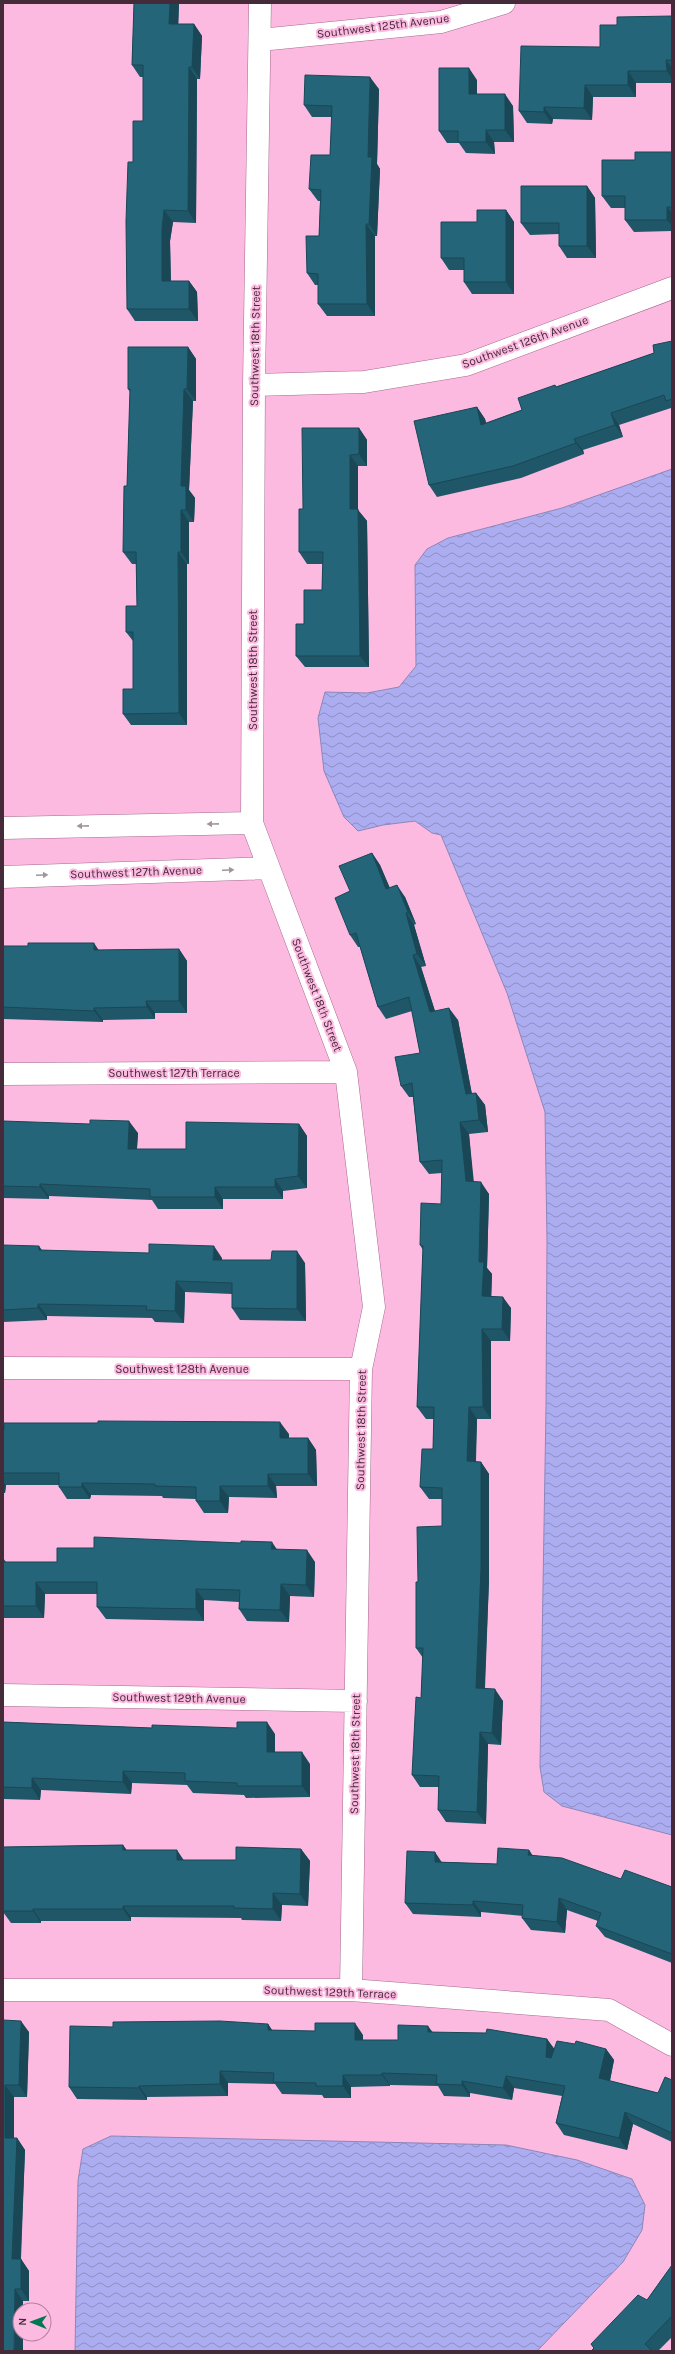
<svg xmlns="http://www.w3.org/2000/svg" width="675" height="2354" viewBox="0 0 675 2354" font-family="Karla,sans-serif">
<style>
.water{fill:url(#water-waves);stroke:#8d86b9}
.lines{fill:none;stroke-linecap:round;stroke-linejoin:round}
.minor-casing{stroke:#a6698e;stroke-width:23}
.minor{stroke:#fff;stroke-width:22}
.wall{fill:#1f5769}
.shaded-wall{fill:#194755}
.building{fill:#24657a;stroke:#194755}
.oneway{fill:#a2959c}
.labels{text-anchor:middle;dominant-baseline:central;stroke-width:4;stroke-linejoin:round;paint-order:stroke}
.street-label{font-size:12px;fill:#452b3a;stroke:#fdbae1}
</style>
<defs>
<pattern id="water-waves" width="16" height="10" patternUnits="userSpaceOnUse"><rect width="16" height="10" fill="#acadf0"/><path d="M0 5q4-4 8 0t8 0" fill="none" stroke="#8e8dc3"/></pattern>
</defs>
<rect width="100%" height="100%" fill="#fdbae1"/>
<path class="water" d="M 672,469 L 672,1835 L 562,1806 L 544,1792 L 540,1767 L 546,1407 L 547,1241 L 545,1112 L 507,993 L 441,835 L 432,833 L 415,821 L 383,825 L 358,831 L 344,817 L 324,771 L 318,718 L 325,692 L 367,693 L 399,687 L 416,666 L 415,565 L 427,549 L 448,538 L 562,508 Z
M 111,2136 L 506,2145 L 577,2160 L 632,2179 L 645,2205 L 642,2230 L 623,2262 L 537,2351 L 75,2351 L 78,2181 L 83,2149 Z"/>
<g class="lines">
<g class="minor-casing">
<path id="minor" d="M 260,3 L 254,385 L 252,823 L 346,1072 L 374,1307 L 361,1369 L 351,1990
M 260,40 L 441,22 L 504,3
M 254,385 L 364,382 L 466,365 L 672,288
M 3,828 L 252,823
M 3,877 L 269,868
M 3,1074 L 346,1072
M 3,1368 L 361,1369
M 3,1695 L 356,1701
M 3,1990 L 351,1990 L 609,2010 L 672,2045"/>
</g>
<use href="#minor" class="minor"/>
</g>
<path class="wall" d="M 134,3 L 179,3 L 178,24 L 194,24 L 202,36 L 200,79 L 197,79 L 196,223 L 173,222 L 170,241 L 171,281 L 189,281 L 197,292 L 198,321 L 135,321 L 127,309 L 133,162 L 143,121 L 143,77 L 140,77 L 132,65 Z
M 672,16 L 672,83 L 636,83 L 636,97 L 593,97 L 592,120 L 553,119 L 552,124 L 527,123 L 519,111 L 600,47 L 617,25 Z
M 477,80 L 477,94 L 513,106 L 514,142 L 494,142 L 495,154 L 466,153 L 459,143 L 447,143 L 439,131 Z
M 379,89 L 377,164 L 380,169 L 377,236 L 375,236 L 375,316 L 327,316 L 318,304 L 318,285 L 315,285 L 307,273 L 319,236 L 320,201 L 318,201 L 309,189 L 330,155 L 332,117 L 312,117 L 304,105 Z
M 672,152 L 672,231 L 634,232 L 625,220 L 625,208 L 611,208 L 602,196 Z
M 587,186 L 595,198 L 596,258 L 567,258 L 559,246 L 559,234 L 530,235 L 521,223 Z
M 506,210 L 514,222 L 514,294 L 472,294 L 464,282 L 464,270 L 449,270 L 441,258 L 477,222 Z
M 672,341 L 672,409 L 671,408 L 619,425 L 623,437 L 583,450 L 584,454 L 521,478 L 437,497 L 429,485 L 477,407 L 485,419 L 486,423 L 522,410 L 556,387 L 654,353 Z
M 188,347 L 196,359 L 196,401 L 193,401 L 189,490 L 195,498 L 194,522 L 189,522 L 189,564 L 187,564 L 187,725 L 131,725 L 123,714 L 133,689 L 133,641 L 126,632 L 137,606 L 136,564 L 132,564 L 123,552 L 127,486 L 130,392 L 128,389 Z
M 359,428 L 367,440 L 367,466 L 358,466 L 358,510 L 367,521 L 369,667 L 305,667 L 296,656 L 304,624 L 322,590 L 323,564 L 307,564 L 299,552 L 303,509 Z
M 372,853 L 380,865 L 390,888 L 405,897 L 416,924 L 414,925 L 426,966 L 421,967 L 435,1011 L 458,1020 L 472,1094 L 476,1093 L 485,1105 L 488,1132 L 469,1134 L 473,1181 L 489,1194 L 487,1268 L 492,1274 L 491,1296 L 511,1308 L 510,1341 L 491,1341 L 491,1419 L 477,1419 L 476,1462 L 481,1462 L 489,1474 L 489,1580 L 485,1689 L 503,1701 L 501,1745 L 488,1744 L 486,1824 L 446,1822 L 438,1810 L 439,1787 L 420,1787 L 412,1775 L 421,1698 L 423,1658 L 416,1648 L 418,1582 L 442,1526 L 442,1499 L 429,1499 L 420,1487 L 433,1449 L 434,1419 L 426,1419 L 417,1407 L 423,1250 L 420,1245 L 441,1204 L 442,1173 L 429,1174 L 420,1162 L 413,1097 L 409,1097 L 401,1086 L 420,1053 L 412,1011 L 386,1019 L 378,1007 L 360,947 L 358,947 L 350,935 L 350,891 Z
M 3,946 L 99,950 L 179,949 L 187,961 L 187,1013 L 155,1013 L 155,1019 L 103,1020 L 103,1022 L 3,1019 Z
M 3,1121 L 138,1133 L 137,1149 L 186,1149 L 299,1124 L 307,1136 L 307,1188 L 283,1191 L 283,1199 L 223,1199 L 223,1209 L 158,1209 L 152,1200 L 49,1196 L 49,1199 L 3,1198 Z
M 3,1245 L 42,1250 L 222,1258 L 222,1260 L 305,1263 L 306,1321 L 240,1320 L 232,1308 L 232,1294 L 185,1292 L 184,1323 L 155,1322 L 152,1318 L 47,1316 L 47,1320 L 3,1322 Z
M 3,1430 L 289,1434 L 289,1438 L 308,1438 L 316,1450 L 317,1486 L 276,1486 L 277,1498 L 229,1497 L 228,1513 L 204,1513 L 196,1501 L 196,1499 L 163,1498 L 162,1496 L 91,1495 L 90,1499 L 67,1499 L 59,1487 L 59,1485 L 6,1485 L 5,1493 L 3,1493 Z
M 277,1549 L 315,1562 L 314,1597 L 290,1596 L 289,1622 L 247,1621 L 239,1609 L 239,1602 L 204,1600 L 204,1621 L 106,1619 L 97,1607 L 97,1594 L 45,1594 L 44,1618 L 3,1618 L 3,1558 L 6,1562 L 57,1562 Z
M 3,1722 L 152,1728 L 275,1734 L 275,1752 L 310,1764 L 310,1797 L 246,1798 L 244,1795 L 193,1793 L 187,1785 L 132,1783 L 131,1794 L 41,1790 L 40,1800 L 3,1799 Z
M 123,1845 L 126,1850 L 184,1860 L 236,1860 L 301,1849 L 310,1861 L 308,1906 L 282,1905 L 281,1921 L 242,1920 L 241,1918 L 131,1917 L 131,1921 L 41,1921 L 41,1923 L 11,1923 L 3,1912 L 3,1847 Z
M 529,1850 L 532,1855 L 621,1879 L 672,1887 L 672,1963 L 605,1937 L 596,1926 L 598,1921 L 567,1910 L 565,1933 L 531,1930 L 522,1918 L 523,1916 L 481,1912 L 481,1917 L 413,1914 L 405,1903 L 442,1862 L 497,1864 Z
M 3,2020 L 29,2032 L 27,2097 L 14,2097 L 14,2138 L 17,2138 L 25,2150 L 21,2259 L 29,2271 L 29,2301 L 23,2301 L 23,2310 L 20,2310 L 3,2351 Z
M 268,2024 L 272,2030 L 363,2035 L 363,2040 L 398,2040 L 432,2032 L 547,2039 L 554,2049 L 606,2049 L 614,2060 L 610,2081 L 658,2093 L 672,2080 L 672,2142 L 633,2124 L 627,2150 L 564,2135 L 556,2123 L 562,2096 L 514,2088 L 512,2100 L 470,2093 L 470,2097 L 444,2096 L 438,2086 L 390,2085 L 390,2086 L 351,2087 L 351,2098 L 324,2098 L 322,2095 L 282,2094 L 275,2084 L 228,2083 L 228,2096 L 147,2097 L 147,2100 L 77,2099 L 69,2087 L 113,2027 Z
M 672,2265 L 672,2337 L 658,2351 L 591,2351 L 594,2348 L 591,2344 L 647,2300 Z"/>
<path class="shaded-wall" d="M 170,3 L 179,3 L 178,36 L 169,24 Z
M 194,24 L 202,36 L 200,79 L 192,67 Z
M 666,60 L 672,68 L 672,79 L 667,71 Z
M 189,67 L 197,79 L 196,223 L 188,211 Z
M 469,68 L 477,80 L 477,106 L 469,94 Z
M 628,71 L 636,83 L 636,97 L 628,85 Z
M 370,77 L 379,89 L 377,164 L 380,169 L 377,236 L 369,224 L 368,157 Z
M 585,85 L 593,97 L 592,120 L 584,108 Z
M 505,94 L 513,106 L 514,142 L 505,130 Z
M 544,107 L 553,119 L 552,124 L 544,112 Z
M 486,130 L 494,142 L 495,154 L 486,142 Z
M 587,186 L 595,198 L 596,258 L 587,246 Z
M 667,207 L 672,213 L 672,226 L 667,220 Z
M 164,210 L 173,222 L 170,241 L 171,293 L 162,281 L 162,229 Z
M 506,210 L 514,222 L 514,294 L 506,282 Z
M 366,224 L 375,236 L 375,316 L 367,304 Z
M 189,281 L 197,292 L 198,321 L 189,309 Z
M 188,347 L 196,359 L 196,401 L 187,389 Z
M 184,389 L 193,401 L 189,490 L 195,498 L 194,522 L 186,510 L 181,486 Z
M 477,407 L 485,419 L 490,437 L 481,425 Z
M 611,413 L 619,425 L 623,437 L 615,425 Z
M 359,428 L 367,440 L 367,466 L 359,454 Z
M 574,439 L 583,450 L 584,454 L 576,443 Z
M 350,455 L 358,466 L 358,510 L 367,521 L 369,667 L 360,656 L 350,509 Z
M 181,510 L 189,522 L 189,564 L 181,552 Z
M 178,552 L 187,564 L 187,725 L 179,713 Z
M 372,853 L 380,865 L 395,901 L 386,889 Z
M 397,885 L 405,897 L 416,924 L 408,912 Z
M 406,913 L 414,925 L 426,966 L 417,954 Z
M 94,943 L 102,955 L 94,950 Z
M 179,949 L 187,961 L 187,1013 L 179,1001 Z
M 413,955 L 421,967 L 439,1024 L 430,1012 Z
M 146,1001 L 155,1013 L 155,1019 L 147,1007 Z
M 94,1008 L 103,1020 L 103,1022 L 94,1011 Z
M 449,1008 L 458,1020 L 474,1106 L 466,1094 Z
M 476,1093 L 485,1105 L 488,1132 L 479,1120 Z
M 129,1121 L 138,1133 L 136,1161 L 128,1149 Z
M 460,1122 L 469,1134 L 475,1193 L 466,1181 Z
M 299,1124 L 307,1136 L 307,1188 L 298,1176 Z
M 275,1179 L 283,1191 L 283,1199 L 275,1187 Z
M 481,1182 L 489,1194 L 487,1268 L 492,1274 L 491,1308 L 482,1296 L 479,1262 Z
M 40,1184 L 49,1196 L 49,1199 L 40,1187 Z
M 215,1187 L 223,1199 L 223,1209 L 215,1197 Z
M 39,1246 L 47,1257 L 39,1250 Z
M 214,1246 L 222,1258 L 222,1272 L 213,1260 Z
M 297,1251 L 305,1263 L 306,1321 L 297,1309 Z
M 176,1281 L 185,1292 L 184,1323 L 175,1311 Z
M 503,1297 L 511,1308 L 510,1341 L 502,1329 Z
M 38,1304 L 47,1316 L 47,1320 L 38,1308 Z
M 482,1329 L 491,1341 L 491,1419 L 483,1407 Z
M 469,1407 L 477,1419 L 475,1473 L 467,1461 Z
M 280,1422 L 289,1434 L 288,1450 L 280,1438 Z
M 308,1438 L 316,1450 L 317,1486 L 308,1474 Z
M 481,1462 L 489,1474 L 489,1580 L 484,1700 L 476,1688 Z
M 268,1474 L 276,1486 L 277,1498 L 268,1486 Z
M 3,1482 L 6,1485 L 5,1493 L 3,1489 Z
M 82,1483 L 91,1495 L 90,1499 L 82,1487 Z
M 220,1486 L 229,1497 L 228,1513 L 220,1501 Z
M 272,1542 L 280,1554 L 271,1549 Z
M 307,1550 L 315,1562 L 314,1597 L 306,1585 Z
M 36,1582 L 45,1594 L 44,1618 L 36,1606 Z
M 281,1584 L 290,1596 L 289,1622 L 280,1610 Z
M 196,1589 L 204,1600 L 204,1621 L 196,1609 Z
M 495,1689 L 503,1701 L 501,1745 L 492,1733 Z
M 267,1722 L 275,1734 L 275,1764 L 267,1752 Z
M 480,1732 L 488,1744 L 486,1824 L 477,1812 Z
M 302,1752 L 310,1764 L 310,1797 L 302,1786 Z
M 123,1771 L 132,1783 L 131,1794 L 123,1782 Z
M 32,1778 L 41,1790 L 40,1800 L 32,1788 Z
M 123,1845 L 132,1857 L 123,1850 Z
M 301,1849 L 310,1861 L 308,1906 L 300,1894 Z
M 177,1850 L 185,1862 L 177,1860 Z
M 529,1850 L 537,1862 L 528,1855 Z
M 435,1852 L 443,1864 L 435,1862 Z
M 273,1893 L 282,1905 L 281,1921 L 273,1909 Z
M 559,1898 L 567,1910 L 565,1933 L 557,1922 Z
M 473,1901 L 481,1912 L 481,1917 L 473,1905 Z
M 123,1906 L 131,1917 L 131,1921 L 123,1909 Z
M 33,1909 L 41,1921 L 41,1923 L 33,1911 Z
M 21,2021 L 29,2032 L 27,2097 L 19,2085 Z
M 355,2023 L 363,2035 L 363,2052 L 355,2040 Z
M 268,2024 L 276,2036 L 268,2030 Z
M 428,2026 L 437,2038 L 428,2032 Z
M 547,2039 L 556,2051 L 554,2069 L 546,2057 Z
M 606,2049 L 614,2060 L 608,2090 L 599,2078 Z
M 220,2071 L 228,2083 L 228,2096 L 220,2084 Z
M 382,2073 L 390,2085 L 390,2086 L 382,2075 Z
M 343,2075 L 351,2087 L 351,2098 L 343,2086 Z
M 506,2076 L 514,2088 L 512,2100 L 503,2088 Z
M 462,2081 L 470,2093 L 470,2097 L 462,2085 Z
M 5,2085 L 14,2097 L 14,2150 L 5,2138 Z
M 139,2086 L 147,2097 L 147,2100 L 139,2088 Z
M 625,2112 L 633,2124 L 627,2150 L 619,2138 Z
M 17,2138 L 25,2150 L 20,2271 L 12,2259 Z
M 21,2259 L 29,2271 L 29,2301 L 21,2289 Z
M 15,2289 L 23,2301 L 23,2310 L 20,2310 L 20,2334 L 23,2334 L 23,2351 L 14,2351 Z"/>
<path class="building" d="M 134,3 L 170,3 L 169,24 L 194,24 L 192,67 L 189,67 L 188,211 L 164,210 L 162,229 L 162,281 L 189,281 L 189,309 L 127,309 L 126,221 L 128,162 L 133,162 L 133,121 L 143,121 L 143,65 L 132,65 Z
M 672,16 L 672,60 L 666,60 L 667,71 L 628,71 L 628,85 L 585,85 L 584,108 L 544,107 L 544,112 L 519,111 L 521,46 L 600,47 L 600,25 L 617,25 L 617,17 Z
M 439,68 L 469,68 L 469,94 L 505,94 L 505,130 L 486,130 L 486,142 L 458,142 L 458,131 L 439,131 Z
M 305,75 L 370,77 L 368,157 L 372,157 L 369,224 L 366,224 L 367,304 L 318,304 L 318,274 L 307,273 L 306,236 L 319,236 L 321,190 L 309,189 L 311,155 L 330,155 L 332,106 L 304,105 Z
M 635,152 L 672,152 L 672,207 L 667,207 L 667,220 L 625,220 L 625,196 L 602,196 L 602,160 L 635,160 Z
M 521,186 L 587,186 L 587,246 L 559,246 L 559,223 L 521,223 Z
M 477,210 L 506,210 L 506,282 L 464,282 L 464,258 L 441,258 L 441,222 L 477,222 Z
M 672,341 L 672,399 L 666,401 L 664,395 L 611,413 L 615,425 L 574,439 L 576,443 L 513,466 L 429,485 L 414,421 L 477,407 L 481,425 L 522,410 L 518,398 L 555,385 L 556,387 L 654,353 L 653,345 Z
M 128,347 L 188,347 L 187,389 L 184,389 L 181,486 L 186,486 L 186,510 L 181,510 L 181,552 L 178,552 L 179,713 L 123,714 L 123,689 L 133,689 L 133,632 L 126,632 L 126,606 L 137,606 L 136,552 L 123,552 L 124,486 L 127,486 L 130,389 L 128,389 Z
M 302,428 L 359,428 L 359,454 L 350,455 L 350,509 L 358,509 L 360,656 L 296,656 L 296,624 L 304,624 L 304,590 L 322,590 L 323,552 L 299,552 L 299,509 L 303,509 Z
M 372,853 L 386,889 L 397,885 L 408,912 L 406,913 L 417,954 L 413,955 L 430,1012 L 449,1008 L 466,1094 L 476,1093 L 479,1120 L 460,1122 L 466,1181 L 481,1182 L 479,1262 L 484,1262 L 482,1296 L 503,1297 L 502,1329 L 482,1329 L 483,1407 L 469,1407 L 467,1461 L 481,1462 L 481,1569 L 476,1688 L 495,1689 L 492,1733 L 480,1732 L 477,1812 L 438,1810 L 439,1776 L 412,1775 L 416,1697 L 421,1698 L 423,1648 L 416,1648 L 416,1582 L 418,1582 L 417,1527 L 442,1526 L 442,1488 L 420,1487 L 422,1449 L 433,1449 L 434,1407 L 417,1407 L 423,1246 L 420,1245 L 421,1203 L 441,1204 L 442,1160 L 420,1162 L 412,1083 L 401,1086 L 395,1057 L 420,1053 L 409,997 L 378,1007 L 356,933 L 350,935 L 335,898 L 350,891 L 339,866 Z
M 28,943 L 94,943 L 94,950 L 179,949 L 179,1001 L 146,1001 L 147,1007 L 94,1008 L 94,1011 L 3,1007 L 3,946 L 28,946 Z
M 90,1120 L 129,1121 L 128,1149 L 186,1149 L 186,1122 L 299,1124 L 298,1176 L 275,1179 L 275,1187 L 215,1187 L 215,1197 L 150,1197 L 150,1189 L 40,1184 L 40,1187 L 3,1186 L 3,1121 L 90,1124 Z
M 149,1244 L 214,1246 L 213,1260 L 271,1260 L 272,1251 L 297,1251 L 297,1309 L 232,1308 L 232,1283 L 176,1281 L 175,1311 L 146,1310 L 147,1306 L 38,1304 L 38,1308 L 3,1310 L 3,1245 L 39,1246 L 39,1250 L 149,1253 Z
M 98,1421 L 280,1422 L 280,1438 L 308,1438 L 308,1474 L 268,1474 L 268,1486 L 220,1486 L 220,1501 L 196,1501 L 196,1487 L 155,1486 L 155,1484 L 82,1483 L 82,1487 L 59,1487 L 59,1473 L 3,1473 L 3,1430 L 4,1430 L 4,1423 L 98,1423 Z
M 94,1537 L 241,1543 L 241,1541 L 272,1542 L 271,1549 L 307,1550 L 306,1585 L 281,1584 L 280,1610 L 239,1609 L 240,1590 L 196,1589 L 196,1609 L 97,1607 L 97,1582 L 36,1582 L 36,1606 L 3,1606 L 3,1562 L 57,1562 L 57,1548 L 94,1548 Z
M 3,1722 L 152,1728 L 152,1725 L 237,1728 L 237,1722 L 267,1722 L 267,1752 L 302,1752 L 302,1786 L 237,1786 L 237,1783 L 185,1781 L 185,1773 L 123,1771 L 123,1782 L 32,1778 L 32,1788 L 3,1787 Z
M 123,1845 L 123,1850 L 177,1850 L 177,1860 L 236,1860 L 236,1847 L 301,1849 L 300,1894 L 273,1893 L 273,1909 L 234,1908 L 234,1906 L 123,1906 L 123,1909 L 33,1909 L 33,1911 L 3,1911 L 3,1847 Z
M 498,1848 L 529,1850 L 528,1855 L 562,1858 L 621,1879 L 625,1870 L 672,1887 L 672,1954 L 596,1926 L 601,1913 L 559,1898 L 557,1922 L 522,1918 L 523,1905 L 473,1901 L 473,1905 L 405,1903 L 407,1851 L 435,1852 L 435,1862 L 497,1864 Z
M 3,2020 L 21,2021 L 19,2085 L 5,2085 L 5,2138 L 17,2138 L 12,2259 L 21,2259 L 21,2289 L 15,2289 L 14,2351 L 3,2351 Z
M 220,2021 L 268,2024 L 268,2030 L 315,2031 L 315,2023 L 355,2023 L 355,2040 L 398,2040 L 398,2025 L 428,2026 L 428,2032 L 486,2033 L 487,2029 L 547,2039 L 546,2057 L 551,2058 L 557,2041 L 575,2044 L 576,2041 L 606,2049 L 599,2078 L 658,2093 L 665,2077 L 672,2080 L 672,2133 L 625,2112 L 619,2138 L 556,2123 L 565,2086 L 506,2076 L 503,2088 L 462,2081 L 462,2085 L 436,2084 L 437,2075 L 382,2073 L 382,2075 L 343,2075 L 343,2086 L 316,2086 L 316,2083 L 273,2082 L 274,2073 L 220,2071 L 220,2084 L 139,2086 L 139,2088 L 69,2087 L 70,2026 L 113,2027 L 113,2022 Z
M 672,2265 L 672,2316 L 645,2344 L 652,2351 L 591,2351 L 594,2348 L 591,2344 L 638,2295 L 647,2300 Z"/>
<defs><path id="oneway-solid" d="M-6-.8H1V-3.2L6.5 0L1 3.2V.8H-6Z"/></defs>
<g class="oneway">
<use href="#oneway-solid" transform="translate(213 824) rotate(179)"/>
<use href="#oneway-solid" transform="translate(83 826) rotate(179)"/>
<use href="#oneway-solid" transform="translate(228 870) rotate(-2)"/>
<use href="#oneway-solid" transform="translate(42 875) rotate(-2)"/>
</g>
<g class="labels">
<g class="street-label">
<text transform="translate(383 26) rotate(-7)">Southwest 125th Avenue</text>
<text transform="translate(525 342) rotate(-20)">Southwest 126th Avenue</text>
<text transform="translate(255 346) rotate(-89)">Southwest 18th Street</text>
<text transform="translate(253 670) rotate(-90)">Southwest 18th Street</text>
<text transform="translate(136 872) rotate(-2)">Southwest 127th Avenue</text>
<text transform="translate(317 995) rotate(69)">Southwest 18th Street</text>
<text x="174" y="1073">Southwest 127th Terrace</text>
<text x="182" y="1369">Southwest 128th Avenue</text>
<text transform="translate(361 1430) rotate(-89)">Southwest 18th Street</text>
<text transform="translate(179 1698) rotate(1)">Southwest 129th Avenue</text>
<text transform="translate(355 1754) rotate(-89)">Southwest 18th Street</text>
<text transform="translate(330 1992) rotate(2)">Southwest 129th Terrace</text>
</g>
</g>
<rect width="675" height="2354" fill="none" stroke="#452b3a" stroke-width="8"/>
<g transform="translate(32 2322) rotate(271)"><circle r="19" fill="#fdbae1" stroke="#b3819e"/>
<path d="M0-3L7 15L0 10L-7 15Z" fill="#017752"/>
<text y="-6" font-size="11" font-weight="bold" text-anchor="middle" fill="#452b3a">N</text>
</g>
</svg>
